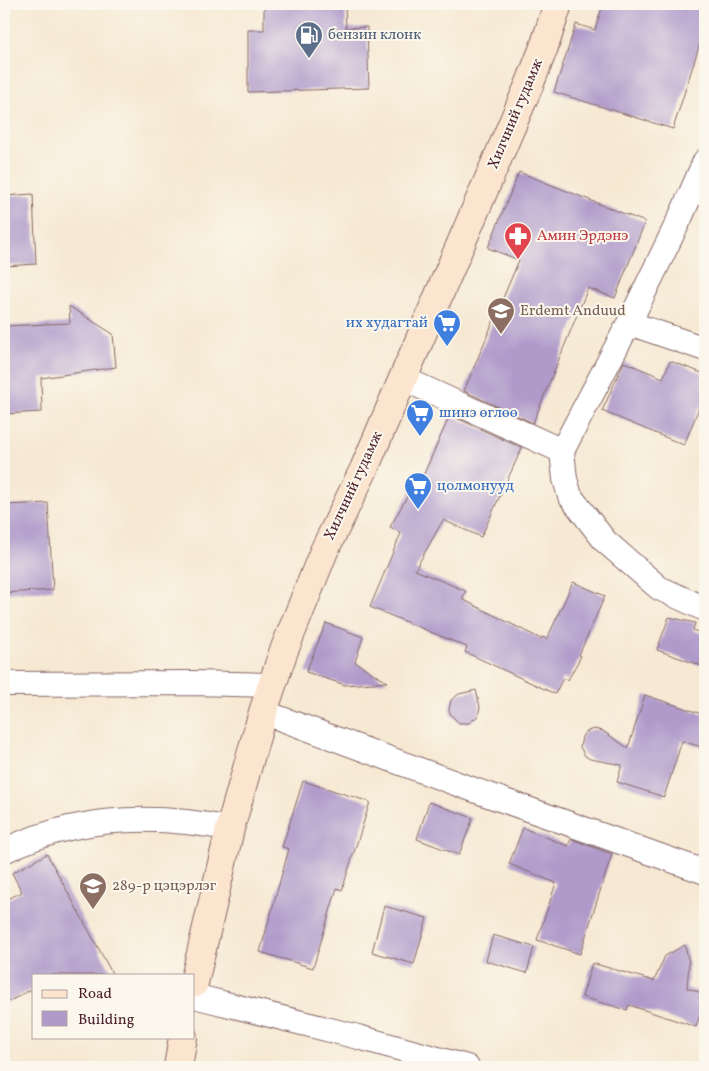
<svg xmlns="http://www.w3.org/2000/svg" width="709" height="1071" viewBox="0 0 709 1071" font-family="Vollkorn,serif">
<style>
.building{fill:#af9aca}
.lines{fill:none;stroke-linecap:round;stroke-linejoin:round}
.minor-casing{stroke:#866666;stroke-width:26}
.secondary-casing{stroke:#866666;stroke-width:30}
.minor{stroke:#fff;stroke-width:24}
.secondary{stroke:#fce5cf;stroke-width:28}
.labels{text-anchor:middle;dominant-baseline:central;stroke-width:4;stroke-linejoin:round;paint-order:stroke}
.service-label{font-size:15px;fill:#4e5e75;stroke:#fbf7ec;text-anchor:start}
.street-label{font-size:15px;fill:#4a1f2b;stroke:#fbf7ec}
.health-label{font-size:15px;fill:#be3a42;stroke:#fbf7ec;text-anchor:start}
.education-label{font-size:15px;fill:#785e54;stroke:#fbf7ec;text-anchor:start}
.shop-label{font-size:15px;fill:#366cbe;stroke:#fbf7ec;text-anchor:start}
</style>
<rect width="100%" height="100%" fill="#fbf7ec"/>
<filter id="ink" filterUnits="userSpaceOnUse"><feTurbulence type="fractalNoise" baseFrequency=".02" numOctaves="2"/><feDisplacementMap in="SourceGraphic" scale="10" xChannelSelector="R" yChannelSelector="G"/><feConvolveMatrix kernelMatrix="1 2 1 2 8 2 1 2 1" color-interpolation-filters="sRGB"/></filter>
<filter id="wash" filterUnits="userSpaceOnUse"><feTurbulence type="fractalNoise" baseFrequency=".0096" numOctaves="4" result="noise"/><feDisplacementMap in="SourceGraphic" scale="20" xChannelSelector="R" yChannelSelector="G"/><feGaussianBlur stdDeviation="1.12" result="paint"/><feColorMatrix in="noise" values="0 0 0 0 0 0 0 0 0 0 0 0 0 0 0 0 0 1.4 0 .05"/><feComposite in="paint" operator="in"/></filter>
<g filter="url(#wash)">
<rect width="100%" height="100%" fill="#f6e9d3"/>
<g id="blocks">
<path class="building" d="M 264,4 L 345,4 L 346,28 L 367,27 L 369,88 L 248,92 L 248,30 L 264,30 Z
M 603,4 L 705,4 L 705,42 L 701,40 L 673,129 L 554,92 L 576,24 L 595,30 Z
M 519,172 L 645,222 L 615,298 L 588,288 L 533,423 L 464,391 L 519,260 L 488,248 Z
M 33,194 L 36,264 L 4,266 L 4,196 Z
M 69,306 L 113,334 L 116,367 L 41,378 L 42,412 L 4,414 L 4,326 L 70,323 Z
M 670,361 L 705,374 L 705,411 L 699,408 L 684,445 L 602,411 L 624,362 L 663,378 Z
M 450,415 L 522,448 L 481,537 L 443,520 L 415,570 L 466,591 L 462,599 L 541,639 L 542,637 L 547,639 L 573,582 L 605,596 L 579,655 L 581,656 L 568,680 L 563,678 L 555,694 L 465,652 L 467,647 L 370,607 L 401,533 L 390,527 L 420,474 L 423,476 Z
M 48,503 L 53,590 L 4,593 L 4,505 Z
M 669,617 L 695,623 L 693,630 L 705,635 L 705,667 L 657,650 Z
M 326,623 L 363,637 L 355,662 L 387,682 L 345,685 L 306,672 Z
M 476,690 L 480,707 L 478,716 L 469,723 L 459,723 L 451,715 L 449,710 L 451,700 L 459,694 Z
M 645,695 L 705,715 L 705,748 L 682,741 L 664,797 L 617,782 L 622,765 L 590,759 L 585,756 L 580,747 L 582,737 L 585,732 L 594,729 L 603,731 L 628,748 Z
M 303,781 L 370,802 L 342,890 L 337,888 L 313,968 L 260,952 L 289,849 L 282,847 Z
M 429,802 L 473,818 L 459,855 L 417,839 Z
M 523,828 L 568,846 L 571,839 L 612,854 L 580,954 L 537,940 L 556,883 L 509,864 Z
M 47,854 L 113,975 L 34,975 L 34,988 L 4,1004 L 4,901 L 22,892 L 12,873 Z
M 384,906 L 427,918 L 414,964 L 372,952 Z
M 493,935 L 534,947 L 527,973 L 486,961 Z
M 685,945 L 689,963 L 687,988 L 705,994 L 705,1000 L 696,1027 L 629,1005 L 627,1010 L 582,997 L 592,963 L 654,981 L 665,956 Z"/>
</g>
</g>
<g filter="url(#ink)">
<use href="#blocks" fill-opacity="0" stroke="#866666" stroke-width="1"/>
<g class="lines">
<g class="minor-casing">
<path id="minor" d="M 705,161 L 681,216 L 629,323 L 562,451 L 565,479 L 570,496 L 605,541 L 659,588 L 705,609
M 629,323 L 705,349
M 402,378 L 562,451
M 4,684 L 193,683 L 272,685
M 263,712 L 463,786 L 705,872
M 4,851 C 76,816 152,813 230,829
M 194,996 L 358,1037 L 467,1067"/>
</g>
<g class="secondary-casing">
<path id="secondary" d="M 194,983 L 230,829 L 263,712 L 283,653 L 324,551 L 364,469 L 530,83 L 544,47 L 558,4
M 178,1067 L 183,1037"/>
</g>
<use href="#minor" class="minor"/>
<use href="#secondary" class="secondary"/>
</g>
</g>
<defs>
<g id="fuel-pin" transform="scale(1.4375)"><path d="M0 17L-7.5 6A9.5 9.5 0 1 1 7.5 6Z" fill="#5c6f8a" stroke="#fbf7ec"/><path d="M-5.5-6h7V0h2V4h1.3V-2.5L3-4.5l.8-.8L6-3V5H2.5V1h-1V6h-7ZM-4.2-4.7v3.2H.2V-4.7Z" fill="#fff"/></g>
<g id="pharmacy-pin" transform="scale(1.4375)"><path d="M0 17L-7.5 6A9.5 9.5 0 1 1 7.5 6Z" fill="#e0444e" stroke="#fbf7ec"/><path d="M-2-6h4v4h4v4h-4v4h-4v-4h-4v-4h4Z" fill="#fff"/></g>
<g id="school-pin" transform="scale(1.4375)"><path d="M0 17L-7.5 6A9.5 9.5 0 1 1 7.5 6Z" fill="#8d6e63" stroke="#fbf7ec"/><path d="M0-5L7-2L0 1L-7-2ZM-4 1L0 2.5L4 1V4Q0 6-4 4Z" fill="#fff"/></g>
<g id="supermarket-pin" transform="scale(1.4375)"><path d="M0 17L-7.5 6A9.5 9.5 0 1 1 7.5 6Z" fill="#3f7fe0" stroke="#fbf7ec"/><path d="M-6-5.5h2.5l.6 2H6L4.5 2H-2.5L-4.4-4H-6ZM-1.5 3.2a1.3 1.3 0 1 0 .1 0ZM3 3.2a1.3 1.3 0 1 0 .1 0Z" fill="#fff"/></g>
</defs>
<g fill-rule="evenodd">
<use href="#fuel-pin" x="309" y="35"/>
<use href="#pharmacy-pin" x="518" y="236"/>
<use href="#school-pin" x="501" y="311"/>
<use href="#supermarket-pin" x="447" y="323"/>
<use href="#supermarket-pin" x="420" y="413"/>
<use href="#supermarket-pin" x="418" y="486"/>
<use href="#school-pin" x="93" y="886"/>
</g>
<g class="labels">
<g class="service-label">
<text x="328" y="35">бензин клонк</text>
</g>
<g class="street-label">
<text transform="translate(516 114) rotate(-67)">Хилчний гудамж</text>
<text transform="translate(354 486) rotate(-65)">Хилчний гудамж</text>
</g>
<g class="health-label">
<text x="537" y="236">Амин Эрдэнэ</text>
</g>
<g class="education-label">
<text x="520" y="311">Erdemt Anduud</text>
<text x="112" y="886">289-р цэцэрлэг</text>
</g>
<g class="shop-label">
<text x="428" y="323" text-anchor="end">их худагтай</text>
<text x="439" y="413">шинэ өглөө</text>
<text x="437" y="486">цолмонууд</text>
</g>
</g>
<rect width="709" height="1071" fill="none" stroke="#fbf7ec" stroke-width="20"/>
<rect x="32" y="974" width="162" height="65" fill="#fbf7ec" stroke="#b4a19f"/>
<rect x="42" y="990" width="25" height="8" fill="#fce5cf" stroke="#b4a19f"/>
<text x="78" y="998" font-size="15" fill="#4a1f2b">Road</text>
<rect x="42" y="1011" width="25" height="15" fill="#af9aca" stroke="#b4a19f"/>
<text x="78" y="1024" font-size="15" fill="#4a1f2b">Building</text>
</svg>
